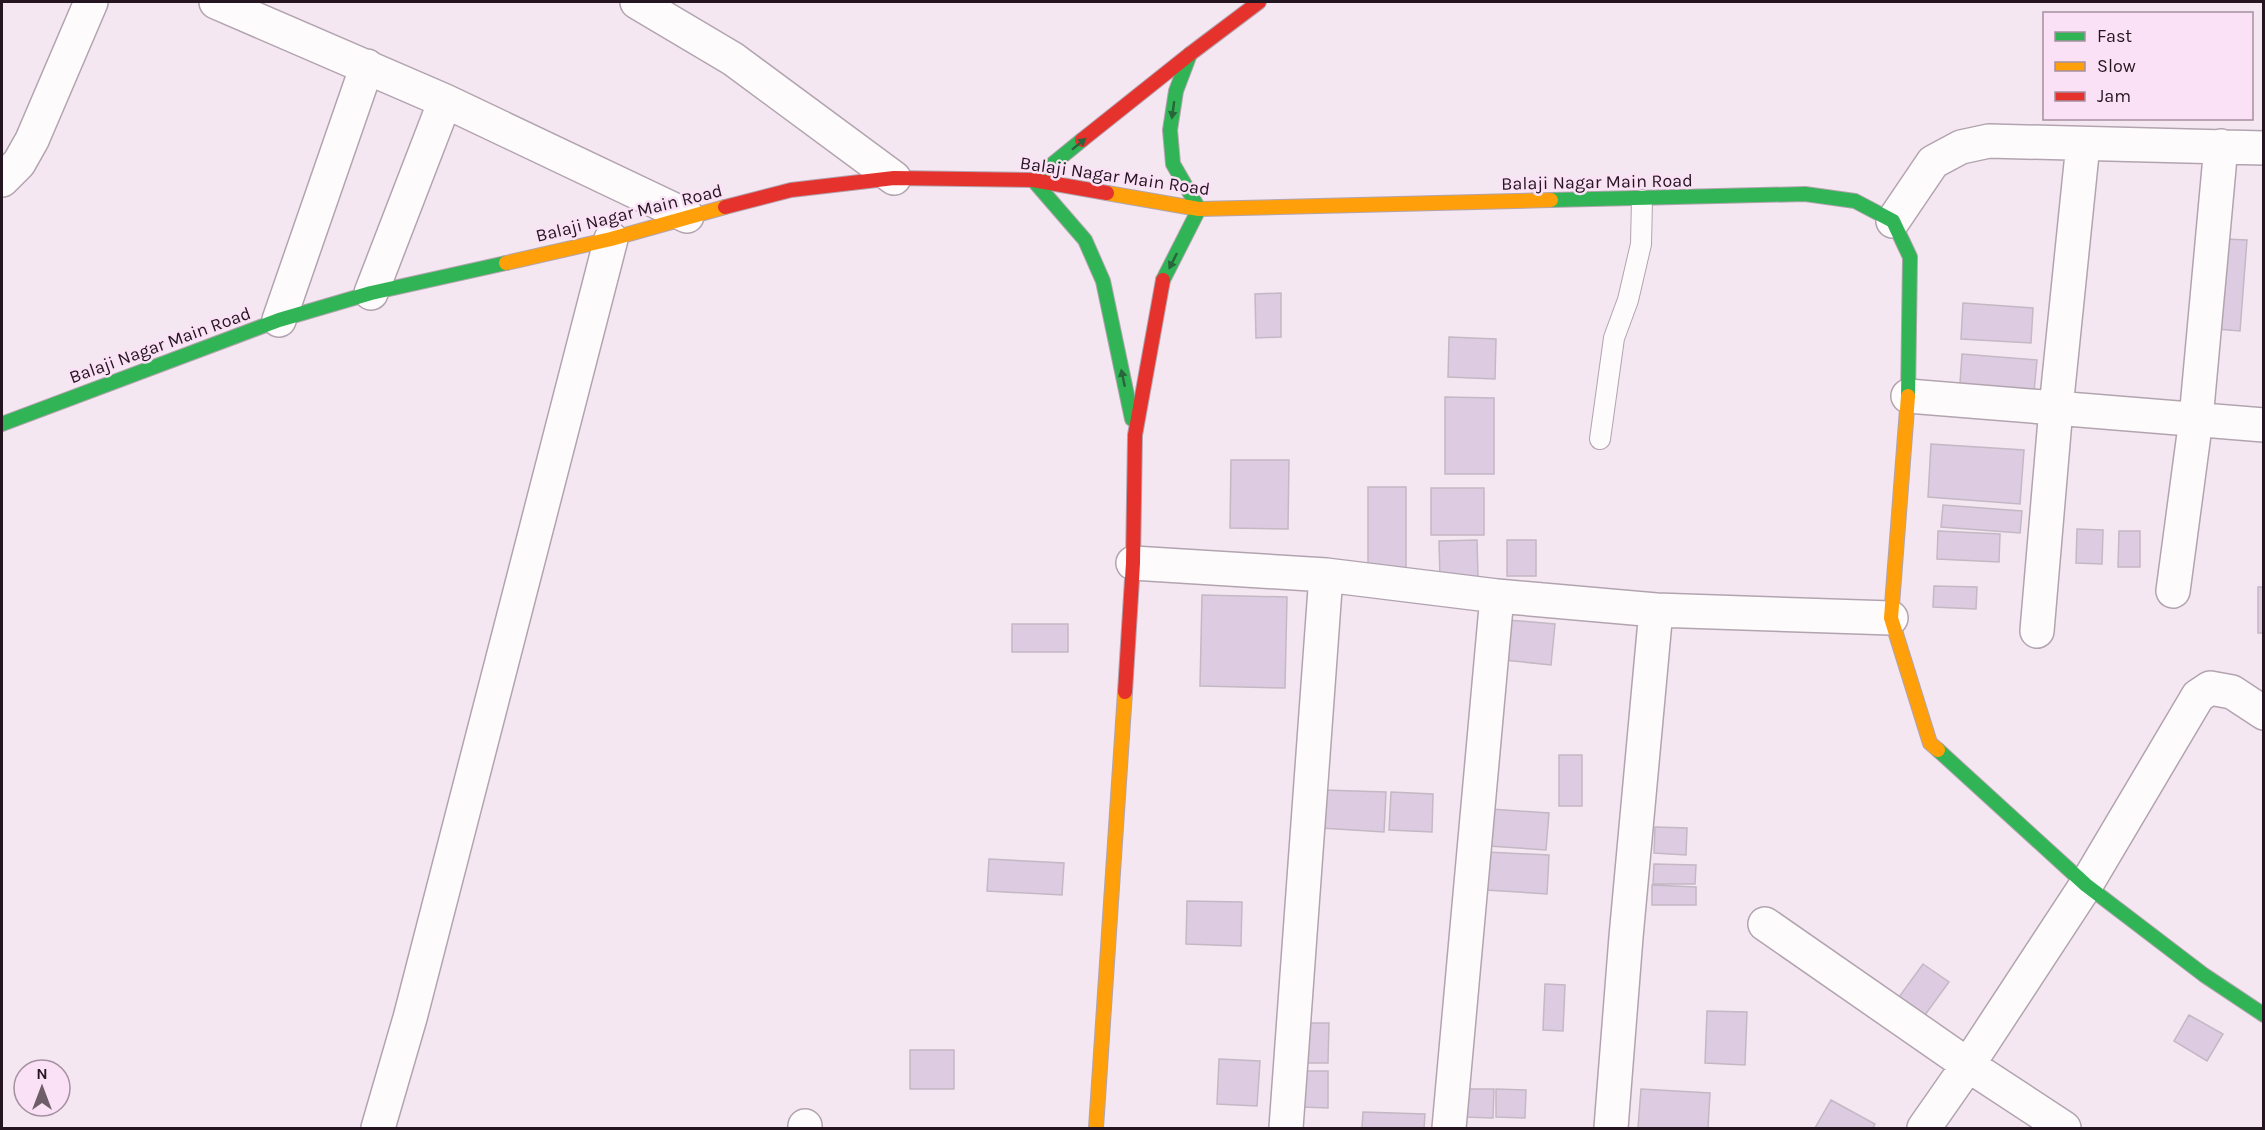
<svg xmlns="http://www.w3.org/2000/svg" width="2265" height="1130" viewBox="0 0 2265 1130" font-family="Karla,sans-serif">
<style>
.building{fill:#ddcbe2;stroke:#c4b8c4;stroke-width:1.5}
.lines{fill:none;stroke-linecap:round;stroke-linejoin:round}
.lane-casing{stroke:#b2a4af;stroke-width:22}
.street-casing{stroke:#b2a4af;stroke-width:36}
.fast-casing{stroke:#b2a4af;stroke-width:16}
.slow-casing{stroke:#b2a4af;stroke-width:16}
.jam-casing{stroke:#b2a4af;stroke-width:16}
.lane{stroke:#fefbfd;stroke-width:20}
.street{stroke:#fefbfd;stroke-width:33}
.fast{stroke:#30b455;stroke-width:14}
.slow{stroke:#ff9f0a;stroke-width:14}
.jam{stroke:#e5322d;stroke-width:14}
.oneway{fill:#2a643b}
.labels{text-anchor:middle;dominant-baseline:central;stroke-width:5;stroke-linejoin:round;paint-order:stroke}
.street-label{font-size:18px;fill:#241521;stroke:#fbe1f5}
</style>
<rect width="100%" height="100%" fill="#f5e7f2"/>
<path class="building" d="M 2224,239 L 2247,240 L 2240,331 L 2217,329 Z
M 1281,293 L 1281,337 L 1256,338 L 1255,294 Z
M 1963,303 L 2033,308 L 2031,343 L 1961,339 Z
M 1449,337 L 1496,339 L 1495,379 L 1448,377 Z
M 1962,354 L 2037,360 L 2033,403 L 1959,397 Z
M 1445,397 L 1494,398 L 1494,474 L 1445,474 Z
M 1931,444 L 2024,450 L 2020,504 L 1928,497 Z
M 1231,460 L 1289,460 L 1288,529 L 1230,528 Z
M 1368,487 L 1406,487 L 1406,570 L 1368,570 Z
M 1431,488 L 1484,488 L 1484,535 L 1431,535 Z
M 1943,505 L 2022,511 L 2020,533 L 1941,527 Z
M 2077,529 L 2103,530 L 2102,564 L 2076,563 Z
M 1938,531 L 2000,534 L 1999,562 L 1937,559 Z
M 2119,531 L 2140,531 L 2140,567 L 2118,567 Z
M 1477,540 L 1478,577 L 1440,578 L 1439,541 Z
M 1507,540 L 1536,540 L 1536,576 L 1507,576 Z
M 1934,586 L 1977,587 L 1976,609 L 1933,607 Z
M 2258,587 L 2264,587 L 2264,633 L 2258,633 Z
M 1202,595 L 1287,597 L 1285,688 L 1200,686 Z
M 1508,620 L 1555,624 L 1551,665 L 1504,660 Z
M 1012,624 L 1068,624 L 1068,652 L 1012,652 Z
M 1559,755 L 1582,755 L 1582,806 L 1559,806 Z
M 1323,790 L 1386,792 L 1384,832 L 1321,828 Z
M 1391,792 L 1433,794 L 1432,832 L 1389,830 Z
M 1491,809 L 1549,813 L 1546,850 L 1489,846 Z
M 1655,827 L 1687,828 L 1686,855 L 1654,853 Z
M 1487,852 L 1549,855 L 1547,894 L 1486,890 Z
M 989,859 L 1064,863 L 1062,895 L 987,891 Z
M 1654,864 L 1696,865 L 1695,884 L 1653,884 Z
M 1652,885 L 1696,887 L 1696,905 L 1652,905 Z
M 1187,901 L 1242,902 L 1241,946 L 1186,944 Z
M 1923,964 L 1949,982 L 1917,1026 L 1891,1008 Z
M 1545,984 L 1565,985 L 1563,1031 L 1543,1030 Z
M 1707,1011 L 1747,1012 L 1745,1065 L 1705,1063 Z
M 2189,1015 L 2223,1034 L 2207,1061 L 2174,1041 Z
M 1305,1023 L 1329,1023 L 1328,1063 L 1303,1063 Z
M 910,1050 L 954,1050 L 954,1089 L 910,1089 Z
M 1219,1059 L 1260,1061 L 1257,1106 L 1217,1104 Z
M 1303,1071 L 1328,1071 L 1328,1108 L 1303,1107 Z
M 1465,1089 L 1494,1089 L 1493,1118 L 1464,1117 Z
M 1496,1089 L 1526,1090 L 1525,1118 L 1496,1117 Z
M 1641,1089 L 1710,1093 L 1708,1128 L 1638,1128 Z
M 1831,1100 L 1875,1124 L 1873,1128 L 1815,1128 Z
M 1363,1112 L 1425,1114 L 1424,1128 L 1362,1128 Z"/>
<g class="lines">
<g class="lane-casing">
<path id="lane" d="M 1600,439 L 1614,338 L 1628,300 L 1641,244 L 1642,200"/>
</g>
<g class="street-casing">
<path id="street" d="M 216,2 L 445,101 L 687,216
M 637,2 L 733,59 L 894,178
M 2,180 L 19,163 L 32,140 L 91,2
M 1893,221 L 1933,162 L 1961,147 L 1989,141 L 2264,148
M 371,293 L 445,101
M 279,320 L 367,66
M 1908,396 L 2264,425
M 1133,563 L 1326,575 L 1497,596 L 1656,610 L 1891,618
M 2173,591 L 2196,419 L 2221,146
M 2037,631 L 2056,408 L 2083,144
M 1765,924 L 1968,1065 L 2064,1128
M 805,1126 L 805,1128
M 378,1128 L 410,1018 L 611,239
M 1286,1128 L 1326,575
M 1449,1128 L 1497,596
M 1611,1128 L 1626,937 L 1656,610
M 1924,1128 L 1968,1065 L 2086,885 L 2198,696 L 2210,688 L 2232,692 L 2264,713"/>
</g>
<g class="fast-casing">
<path id="fast" d="M 1082,140 L 1033,180 L 1085,240 L 1103,281 L 1132,419
M 1551,200 L 1805,194 L 1855,201 L 1893,221 L 1910,257 L 1908,396
M 1163,280 L 1199,209 L 1173,164 L 1170,130 L 1176,91 L 1190,54
M 2,424 L 279,320 L 371,293 L 506,263
M 1938,750 L 2086,885 L 2204,975 L 2264,1015"/>
</g>
<g class="slow-casing">
<path id="slow" d="M 1107,193 L 1199,209 L 1551,200
M 506,263 L 611,239 L 725,207
M 1908,396 L 1891,618 L 1930,743 L 1938,750
M 1096,1128 L 1125,692"/>
</g>
<g class="jam-casing">
<path id="jam" d="M 1082,140 L 1190,54 L 1259,2
M 725,207 L 791,190 L 894,178 L 1033,180 L 1107,193
M 1125,692 L 1133,563 L 1135,435 L 1163,280"/>
</g>
<use href="#lane" class="lane"/>
<use href="#street" class="street"/>
<use href="#fast" class="fast"/>
<use href="#slow" class="slow"/>
<use href="#jam" class="jam"/>
</g>
<defs><path id="oneway-solid" d="M-6-.8H1V-3.2L6.5 0L1 3.2V.8H-6Z" transform="scale(1.5)"/></defs>
<g class="oneway">
<use href="#oneway-solid" transform="translate(1173 110) rotate(98)"/>
<use href="#oneway-solid" transform="translate(1079 144) rotate(-39)"/>
<use href="#oneway-solid" transform="translate(1173 261) rotate(117)"/>
<use href="#oneway-solid" transform="translate(1123 378) rotate(-102)"/>
</g>
<g class="labels">
<g class="street-label">
<text transform="translate(1115 176) rotate(8)">Balaji Nagar Main Road</text>
<text transform="translate(1597 182) rotate(-1)">Balaji Nagar Main Road</text>
<text transform="translate(629 213) rotate(-14)">Balaji Nagar Main Road</text>
<text transform="translate(160 345) rotate(-20)">Balaji Nagar Main Road</text>
</g>
</g>
<rect width="2265" height="1130" fill="none" stroke="#241521" stroke-width="6"/>
<rect x="2043" y="12" width="210" height="108" fill="#fbe1f5" stroke="#a58fa0" stroke-width="1.5"/>
<rect x="2055" y="32" width="30" height="9" fill="#30b455" stroke="#a58fa0" stroke-width="1.5"/>
<text x="2097" y="42" font-size="18" fill="#241521">Fast</text>
<rect x="2055" y="62" width="30" height="9" fill="#ff9f0a" stroke="#a58fa0" stroke-width="1.5"/>
<text x="2097" y="72" font-size="18" fill="#241521">Slow</text>
<rect x="2055" y="92" width="30" height="9" fill="#e5322d" stroke="#a58fa0" stroke-width="1.5"/>
<text x="2097" y="102" font-size="18" fill="#241521">Jam</text>
<g transform="translate(42 1088)"><circle r="28" fill="#fbe1f5" stroke="#a58fa0" stroke-width="1.5"/>
<path d="M0-4.5L10 22L0 15L-10 22Z" fill="#6d5e6a"/>
<text y="-9" font-size="16" font-weight="bold" text-anchor="middle" fill="#241521">N</text>
</g>
</svg>
